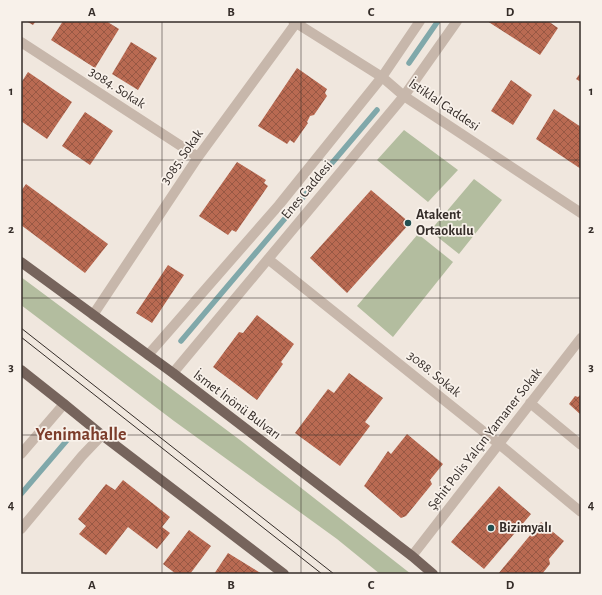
<svg xmlns="http://www.w3.org/2000/svg" width="602" height="595" viewBox="0 0 602 595" font-family="'Alegreya Sans',sans-serif">
<style>
.grass{fill:#b3bd9f}
.lines{fill:none;stroke-linecap:round;stroke-linejoin:round}
.stream{stroke:#80a8aa;stroke-width:5.5}
.building{fill:url(#building-cross-hatch)}
.minor{stroke:#c7b7ab;stroke-width:10}
.major{stroke:#76645c;stroke-width:10}
.tram{stroke:#352d29;stroke-width:1}
.grid{fill:none;stroke:#352d29;stroke-width:1;stroke-opacity:0.55}
.poi-dot{fill:#235052;stroke:#f8f1ea;stroke-width:1.5}
.labels{text-anchor:middle;dominant-baseline:central;stroke-width:3.5;stroke-linejoin:round;paint-order:stroke}
.street-label{font-size:14px;fill:#352d29;stroke:#f8f1ea}
.poi-label{font-size:14px;font-weight:bold;fill:#352d29;stroke:#f8f1ea;text-anchor:start}
.district-label{font-size:18px;font-weight:bold;fill:#7c3d2b;stroke:#f8f1ea}
.neatline{fill:none;stroke:#352d29;stroke-width:1.5}
.grid-label{font-size:13px;text-anchor:middle;font-weight:bold;fill:#352d29}
</style>
<defs>
<pattern id="building-cross-hatch" width="8" height="8" patternUnits="userSpaceOnUse"><rect width="8" height="8" fill="#b96a52"/><path d="M0 0l8 8M0 8l8-8" fill="none" stroke="#975844"/></pattern>
</defs>
<rect width="100%" height="100%" fill="#f0e7de"/>
<path class="grass" d="M 404,130 L 458,170 L 428,202 L 377,160 Z
M 474,179 L 502,200 L 459,254 L 430,231 Z
M 418,234 L 453,262 L 393,337 L 357,306 Z
M 21,277 L 240,440 L 411,574 L 380,574 L 337,539 L 174,421 L 21,305 Z"/>
<g class="lines">
<path class="stream" d="M 409,63 L 438,21
M 181,341 L 377,110
M 21,494 L 68,439"/>
</g>
<path class="building" d="M 26,21 L 36,21 L 33,25 Z
M 63,21 L 106,21 L 119,29 L 95,68 L 51,40 Z
M 487,21 L 548,21 L 558,28 L 540,55 Z
M 131,42 L 157,58 L 138,90 L 112,74 Z
M 297,68 L 327,89 L 325,93 L 327,96 L 314,115 L 310,116 L 307,122 L 308,123 L 294,143 L 290,140 L 287,144 L 258,126 Z
M 28,72 L 72,102 L 47,139 L 21,121 L 21,83 Z
M 581,72 L 581,82 L 576,79 Z
M 511,80 L 532,95 L 513,125 L 491,111 Z
M 554,109 L 581,127 L 581,169 L 536,139 Z
M 85,112 L 113,131 L 90,165 L 62,146 Z
M 237,162 L 266,180 L 264,183 L 268,186 L 236,232 L 232,230 L 228,235 L 199,216 Z
M 26,184 L 108,244 L 85,273 L 21,225 L 21,191 Z
M 371,190 L 410,223 L 347,293 L 310,258 Z
M 168,265 L 184,275 L 152,323 L 136,313 Z
M 257,315 L 294,344 L 281,362 L 283,364 L 257,400 L 213,367 L 239,332 L 243,333 Z
M 349,373 L 383,398 L 365,422 L 370,426 L 340,466 L 295,433 L 328,389 L 334,393 Z
M 581,394 L 581,415 L 569,404 L 575,396 L 578,397 Z
M 407,434 L 443,464 L 430,480 L 432,484 L 406,516 L 401,518 L 364,486 L 388,451 L 391,454 Z
M 123,480 L 170,517 L 162,527 L 170,533 L 157,549 L 128,527 L 106,555 L 79,534 L 86,526 L 78,519 L 106,484 L 115,490 Z
M 499,486 L 531,514 L 484,569 L 451,542 Z
M 541,522 L 564,541 L 549,559 L 550,564 L 542,574 L 498,574 Z
M 189,530 L 211,546 L 190,574 L 176,574 L 163,564 Z
M 228,553 L 262,574 L 214,574 Z"/>
<g class="lines">
<path class="minor" d="M 293,21 L 382,77 L 404,96 L 581,213
M 21,42 L 198,157
M 268,259 L 499,444 L 581,512
M 93,315 L 198,157 L 296,23 L 301,21
M 148,355 L 279,205 L 382,77 L 420,21
M 173,373 L 404,96 L 457,21
M 530,403 L 581,445
M 21,454 L 64,404
M 21,529 L 82,456 L 102,435
M 412,556 L 581,338"/>
<path class="major" d="M 21,262 L 173,373 L 412,556 L 433,574
M 21,370 L 64,404 L 102,435 L 284,574"/>
<path class="tram" d="M 21,328 L 334,574
M 21,337 L 322,574"/>
</g>
<path class="grid" d="M 162,21 L 162,574M 301,21 L 301,574M 440,21 L 440,574M 21,160 L 581,160M 21,298 L 581,298M 21,435 L 581,435"/>
<g class="poi-dot">
<circle cx="408" cy="223" r="4"/>
<circle cx="491" cy="528" r="4"/>
</g>
<g class="labels">
<g class="street-label">
<text transform="translate(117 88) rotate(33)">3084. Sokak</text>
<text transform="translate(444 105) rotate(34)">İstiklal Caddesi</text>
<text transform="translate(182 157) rotate(-55)">3085. Sokak</text>
<text transform="translate(307 190) rotate(-50)">Enes Caddesi</text>
<text transform="translate(434 374) rotate(39)">3088. Sokak</text>
<text transform="translate(237 405) rotate(37)">İsmet İnönü Bulvarı</text>
<text transform="translate(485 439) rotate(-52)">Şehit Polis Yalçın Yamaner Sokak</text>
</g>
<g class="poi-label">
<text x="416" y="215">Atakent<tspan x="416" dy="16">Ortaokulu</tspan></text>
<text x="499" y="528">Bizimyalı</text>
</g>
<g class="district-label">
<text x="81" y="435">Yenimahalle</text>
</g>
</g>
<rect width="602" height="595" fill="none" stroke="#f8f1ea" stroke-width="44"/>
<rect x="22" y="22" width="558" height="551" class="neatline"/>
<g class="grid-label">
<text x="92" y="16">A</text>
<text x="231" y="16">B</text>
<text x="371" y="16">C</text>
<text x="510" y="16">D</text>
<text x="11" y="95">1</text>
<text x="591" y="95">1</text>
<text x="11" y="233">2</text>
<text x="591" y="233">2</text>
<text x="11" y="371">3</text>
<text x="591" y="371">3</text>
<text x="11" y="509">4</text>
<text x="591" y="509">4</text>
<text x="92" y="589">A</text>
<text x="231" y="589">B</text>
<text x="371" y="589">C</text>
<text x="510" y="589">D</text>
</g>
</svg>
